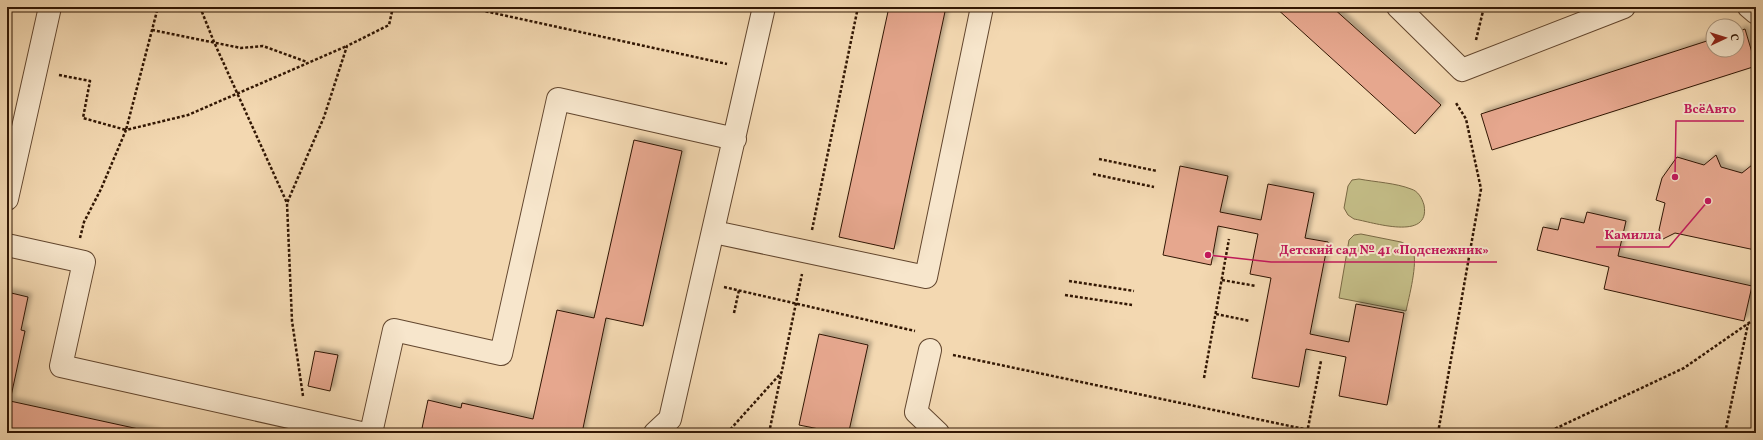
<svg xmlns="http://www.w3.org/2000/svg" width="1763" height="440" viewBox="0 0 1763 440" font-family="Vollkorn,serif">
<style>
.green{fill:#c3bc86;stroke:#7a6944}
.building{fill:#e6a78e;stroke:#311603;filter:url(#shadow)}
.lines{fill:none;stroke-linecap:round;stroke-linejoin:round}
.minor-casing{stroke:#62462e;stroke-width:24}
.path{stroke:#311603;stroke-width:2.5;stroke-dasharray:3 2;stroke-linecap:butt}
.minor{stroke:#f7e6cc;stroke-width:22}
.leader{fill:none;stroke:#c2185b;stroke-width:1.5}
.callout-dot{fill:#c2185b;stroke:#f7e6cc;stroke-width:1.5}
.callout-label{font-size:13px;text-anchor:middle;font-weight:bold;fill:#c2185b;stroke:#f7e6cc;stroke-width:4;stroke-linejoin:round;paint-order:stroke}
</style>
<defs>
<filter id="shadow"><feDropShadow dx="3.5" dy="-3.5" stdDeviation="2" flood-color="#0004"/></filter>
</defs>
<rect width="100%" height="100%" fill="#f3d8b1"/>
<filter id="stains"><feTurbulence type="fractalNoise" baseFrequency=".005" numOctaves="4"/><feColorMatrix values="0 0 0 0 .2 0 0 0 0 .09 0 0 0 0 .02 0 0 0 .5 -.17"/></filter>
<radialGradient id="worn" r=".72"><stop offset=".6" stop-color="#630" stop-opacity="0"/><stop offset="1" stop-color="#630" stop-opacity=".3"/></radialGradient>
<path class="green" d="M 1359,179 C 1375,182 1396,183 1411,189 C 1418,191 1422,198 1424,205 C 1431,242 1372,222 1354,219 L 1348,215 L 1344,208 L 1348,186 L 1352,180 Z
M 1361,234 L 1401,242 C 1406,244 1411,247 1413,251 C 1418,263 1409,297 1406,311 L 1339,298 L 1349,240 L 1354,235 Z"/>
<path class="building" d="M 889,7 L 946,7 L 894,249 L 839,237 Z
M 1275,7 L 1332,7 L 1441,105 L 1415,134 Z
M 1745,29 L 1756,66 L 1492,150 L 1481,114 L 1713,39 L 1713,50 L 1737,50 L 1737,32 Z
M 634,140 L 682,151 L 643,326 L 606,318 L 582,433 L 421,433 L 428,400 L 461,408 L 462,403 L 533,419 L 557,310 L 594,318 Z
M 1716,155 L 1721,167 L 1742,173 L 1752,165 L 1756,165 L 1755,250 L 1675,233 L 1663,239 L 1659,230 L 1665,203 L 1656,200 L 1662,178 L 1677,157 L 1704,165 Z
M 1180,166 L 1228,176 L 1220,212 L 1261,220 L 1268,184 L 1314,193 L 1305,238 L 1328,242 L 1310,334 L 1349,342 L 1356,304 L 1404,313 L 1387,405 L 1339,396 L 1346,357 L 1306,349 L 1299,387 L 1252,378 L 1271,278 L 1250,274 L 1258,234 L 1218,226 L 1211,265 L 1163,255 Z
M 1587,212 L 1626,221 L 1618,256 L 1752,286 L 1744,321 L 1604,289 L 1609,267 L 1537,250 L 1543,227 L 1558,230 L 1561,218 L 1584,223 Z
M 7,292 L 28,297 L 21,330 L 25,331 L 10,401 L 157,433 L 7,433 Z
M 819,334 L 868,345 L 849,431 L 857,433 L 839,433 L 799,425 Z
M 315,351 L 338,355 L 330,391 L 308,386 Z"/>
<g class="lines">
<g class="minor-casing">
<path id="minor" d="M 1398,7 L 1462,70 L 1624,7
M 1749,7 L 1756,13
M 7,199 L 50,7
M 714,232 L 926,277 L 982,7
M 7,245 L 84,262 L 61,366 L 361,433
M 930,350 L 916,412 L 938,433
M 371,433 L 394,330 L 501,354 L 558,99 L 735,139
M 655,433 L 670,419 L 764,7"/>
</g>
<path class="path" d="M 200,7 L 214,42 L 287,203
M 466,7 L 727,64
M 490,7 L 492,13
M 152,30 L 241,48 L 263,46 L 307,62
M 1476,40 L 1484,7
M 59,75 L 90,81 L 83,118 L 126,130 L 158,7
M 1099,159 L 1157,171
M 1093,174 L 1154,187
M 812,230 L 858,7
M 80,238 L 84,222 L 101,189 L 126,130 L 188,115 L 347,46
M 1222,280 L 1256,286
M 1069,281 L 1134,291
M 724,287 L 915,331
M 1065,295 L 1132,305
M 734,313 L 739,290
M 1216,314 L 1250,321
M 953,355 L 1323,433
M 1204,378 L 1229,239
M 303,396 L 292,321 L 287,203 L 324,117 L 347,46 L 389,25 L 393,7
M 727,433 L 782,372
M 769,433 L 802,274
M 1307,433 L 1321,361
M 1438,433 L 1481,189 L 1466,119 L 1456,103
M 1546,433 L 1684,368 L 1756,318
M 1725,433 L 1748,324"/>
<use href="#minor" class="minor"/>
</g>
<path class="leader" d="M1675 177L1676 121H1744M1708 201L1669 247H1596M1208 255L1271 262H1497"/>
<g class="callout-dot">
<circle cx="1675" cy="177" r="4"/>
<circle cx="1708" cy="201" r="4"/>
<circle cx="1208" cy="255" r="4"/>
</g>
<g class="callout-label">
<text x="1710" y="113">ВсёАвто</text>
<text x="1633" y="239">Камилла</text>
<text x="1384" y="254">Детский сад № 41 «Подснежник»</text>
</g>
<rect width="1763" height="440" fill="none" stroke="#f3d8b1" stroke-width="24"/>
<rect x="8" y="8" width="1747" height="424" fill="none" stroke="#311603" stroke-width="2"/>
<rect x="12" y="12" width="1739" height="416" fill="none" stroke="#311603"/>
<g transform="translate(1725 38) rotate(86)"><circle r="19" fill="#f7e6cc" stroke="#a8937c"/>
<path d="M0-3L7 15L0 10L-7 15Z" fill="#8f2418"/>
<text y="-6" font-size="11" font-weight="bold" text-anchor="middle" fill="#311603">С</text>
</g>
<rect width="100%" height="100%" filter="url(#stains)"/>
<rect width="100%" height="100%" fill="url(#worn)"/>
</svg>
